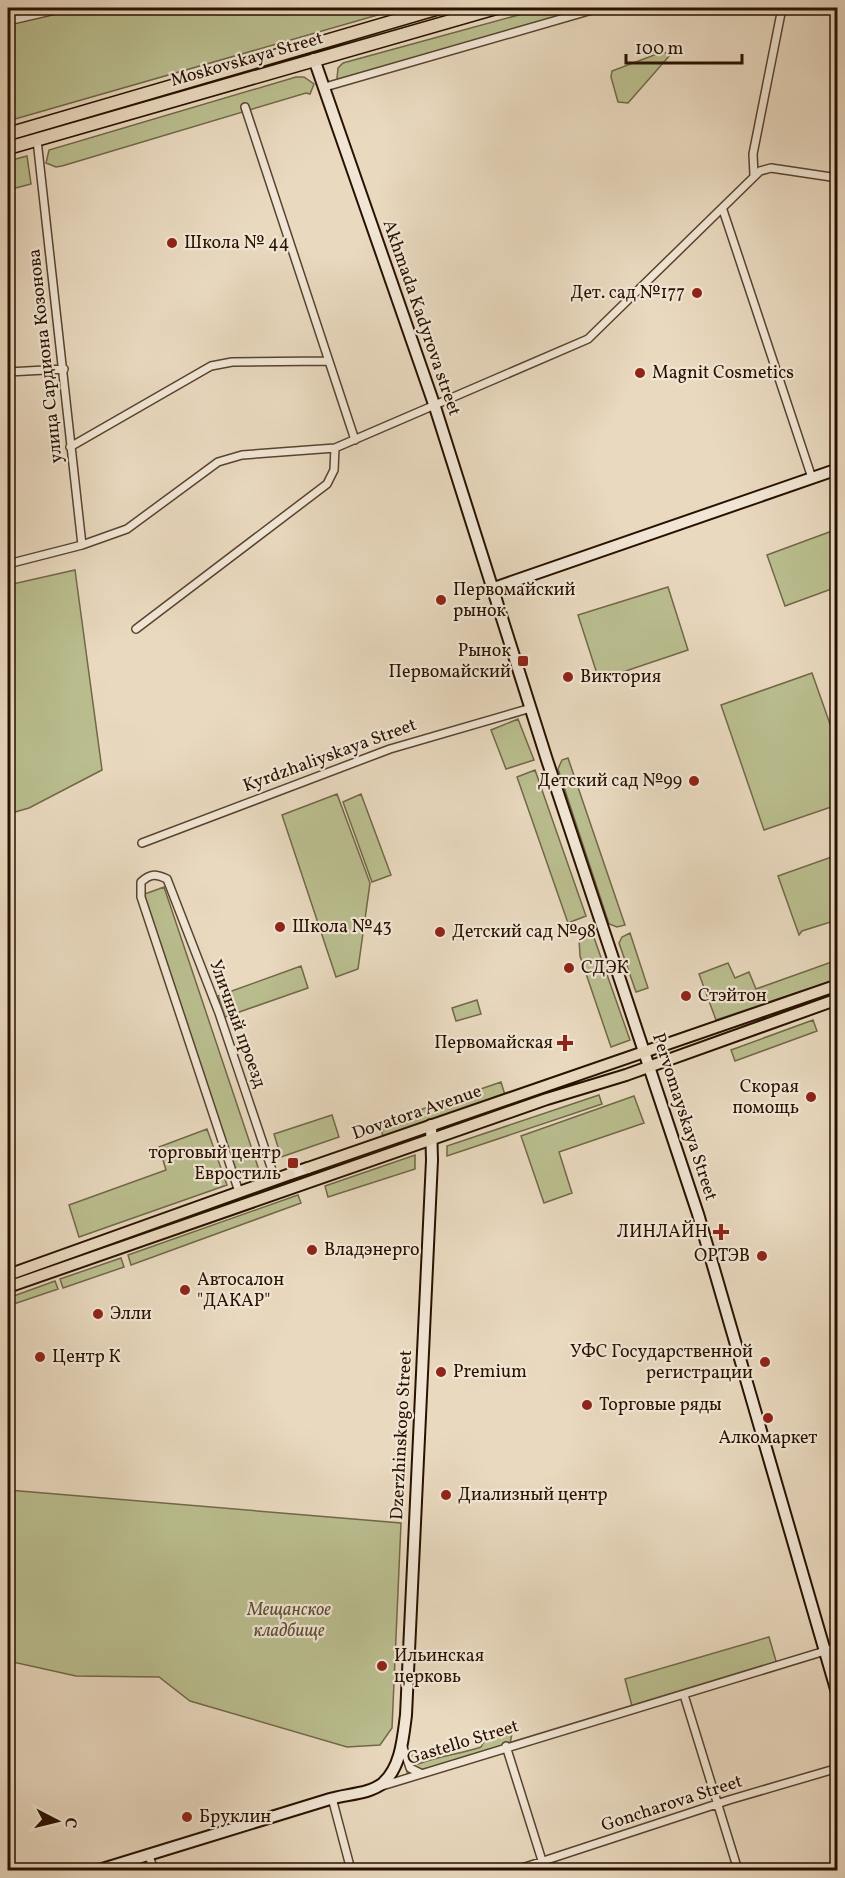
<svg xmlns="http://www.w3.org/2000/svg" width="845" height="1878" viewBox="0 0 845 1878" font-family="Vollkorn,serif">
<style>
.green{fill:#babe8f;stroke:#716848;stroke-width:1.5}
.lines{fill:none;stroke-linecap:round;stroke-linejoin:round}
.street-casing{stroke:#584330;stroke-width:10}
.secondary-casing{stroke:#281100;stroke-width:14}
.primary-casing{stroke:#281100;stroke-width:14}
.highway-casing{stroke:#281100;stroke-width:15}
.street{stroke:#f1e6d5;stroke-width:7}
.secondary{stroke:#f1e6d5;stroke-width:10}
.primary{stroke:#e9d9bf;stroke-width:10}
.highway{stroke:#e9d9bf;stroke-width:12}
.poi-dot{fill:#8f2418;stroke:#f1e6d5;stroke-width:2}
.labels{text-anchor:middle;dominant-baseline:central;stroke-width:4.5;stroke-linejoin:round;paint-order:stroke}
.street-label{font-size:18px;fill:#281100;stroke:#f1e6d5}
.poi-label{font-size:18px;fill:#281100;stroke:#f1e6d5;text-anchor:start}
.park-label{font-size:18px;font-style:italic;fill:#5b4e32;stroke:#f1e6d5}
</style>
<rect width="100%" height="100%" fill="#e9d9bf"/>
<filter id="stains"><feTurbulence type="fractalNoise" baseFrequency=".00333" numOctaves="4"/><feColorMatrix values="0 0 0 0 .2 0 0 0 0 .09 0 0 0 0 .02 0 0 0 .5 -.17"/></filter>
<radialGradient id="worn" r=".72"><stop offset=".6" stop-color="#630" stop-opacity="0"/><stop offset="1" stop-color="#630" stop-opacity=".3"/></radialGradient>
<path class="green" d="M 8,8 L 402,8 L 8,121 Z
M 544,8 L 601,8 L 340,81 L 337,78 L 338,68 L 343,63 Z
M 662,52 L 671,54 L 628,103 L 618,102 L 611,77 L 612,71 Z
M 296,77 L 304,77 L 314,84 L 310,94 L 306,93 L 62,166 L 56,167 L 46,163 L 49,150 Z
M 27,156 L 31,184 L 8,190 L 8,161 Z
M 832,531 L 837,548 L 837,587 L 785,606 L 767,555 Z
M 75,570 L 102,770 L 29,808 L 8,814 L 8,585 Z
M 668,587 L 688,650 L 599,680 L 578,615 Z
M 812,673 L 830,724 L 837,722 L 837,805 L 764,830 L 721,705 Z
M 518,719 L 534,760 L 506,769 L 491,730 Z
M 568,758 L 625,925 L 617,927 L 609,924 L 558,769 L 562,760 Z
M 535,770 L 586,916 L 568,923 L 517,777 Z
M 337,794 L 370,883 L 358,969 L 336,977 L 282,815 Z
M 361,794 L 391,875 L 372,882 L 343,802 Z
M 837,855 L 837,920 L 802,931 L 799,935 L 778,876 Z
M 164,887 L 259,1170 L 238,1178 L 142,895 Z
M 592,932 L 630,1040 L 611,1047 L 580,956 L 579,938 Z
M 630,933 L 648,988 L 636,992 L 619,943 L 622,937 Z
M 837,960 L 837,979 L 716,1020 L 699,974 L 728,963 L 735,978 L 749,972 L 756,989 Z
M 301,966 L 308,988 L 225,1017 L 218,996 Z
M 477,1000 L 481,1014 L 456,1021 L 452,1008 Z
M 813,1020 L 817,1031 L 735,1061 L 731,1050 Z
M 501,1082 L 505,1095 L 383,1136 L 379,1124 Z
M 599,1095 L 602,1104 L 447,1156 L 447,1146 Z
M 634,1096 L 644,1123 L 559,1152 L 572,1193 L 544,1203 L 521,1136 Z
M 332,1115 L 339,1137 L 281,1157 L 274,1134 Z
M 207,1129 L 227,1185 L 79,1237 L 69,1205 L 166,1170 L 159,1147 Z
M 415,1155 L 415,1169 L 328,1197 L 325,1186 Z
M 298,1195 L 301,1203 L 131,1265 L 128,1255 Z
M 121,1258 L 124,1267 L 63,1288 L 60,1279 Z
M 55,1281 L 58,1289 L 8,1306 L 8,1298 Z
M 8,1490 L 401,1523 L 392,1728 L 380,1745 L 347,1747 L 190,1701 L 159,1677 L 76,1676 L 8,1661 Z
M 769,1637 L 778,1668 L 633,1710 L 625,1679 Z
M 513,1728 L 510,1744 L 414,1778 L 407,1773 L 408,1756 L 416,1755 L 418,1764 C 440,1756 460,1754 481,1747 L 486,1738 L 500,1736 Z"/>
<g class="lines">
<g class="street-casing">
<path id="street" d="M 8,21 L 64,8
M 325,87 L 599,8
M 245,107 L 355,440
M 37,140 L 82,545
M 754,175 L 753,154 L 782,8
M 723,210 L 812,478
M 8,372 L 64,369
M 70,447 L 211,366 L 232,362 L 328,361
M 8,564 L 82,545 L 127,529 L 218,462 L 242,455 L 335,448 L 588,339 L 760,171 L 771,168 L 838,178
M 136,629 L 327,484 L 334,470 L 335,448
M 142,843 L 390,749 L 531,708
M 239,1192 L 141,897 L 141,882 C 151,873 156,874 167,879 L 219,1013 L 275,1179
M 684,1695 L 738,1870
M 506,1746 L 545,1870
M 403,1747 L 410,1768 L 420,1773
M 382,1786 L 838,1647
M 332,1798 L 351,1870
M 149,1856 L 154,1870
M 516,1870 L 729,1800 L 838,1768"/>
</g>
<g class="secondary-casing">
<path id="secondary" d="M 314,59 L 435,407 L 547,760 L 698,1214 L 838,1696
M 494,588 L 838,469
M 290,1174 L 308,1168
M 99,1870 C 176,1847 253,1822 330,1799 C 346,1794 370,1794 383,1783 C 401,1767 403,1738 406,1715 L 432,1160 L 431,1125"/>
</g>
<g class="primary-casing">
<path id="primary" d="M 308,1168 L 838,985
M 8,1275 L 290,1174
M 8,1287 L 547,1099 L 626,1075 L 838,999"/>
</g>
<g class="highway-casing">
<path id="highway" d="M 8,134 L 439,8
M 8,148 L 496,8"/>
</g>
<use href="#street" class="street"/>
<use href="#secondary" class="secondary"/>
<use href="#primary" class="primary"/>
<use href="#highway" class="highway"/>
</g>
<g class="poi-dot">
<circle cx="172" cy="243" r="6"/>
<circle cx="697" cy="293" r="6"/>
<circle cx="640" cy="373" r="6"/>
<circle cx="441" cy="600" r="6"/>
<rect x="517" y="655" width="12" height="12" rx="3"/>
<circle cx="568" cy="677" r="6"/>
<circle cx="694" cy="781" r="6"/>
<circle cx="280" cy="927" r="6"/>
<circle cx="440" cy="932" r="6"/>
<circle cx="569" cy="968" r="6"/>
<circle cx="686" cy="996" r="6"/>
<path d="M562 1034h6v6h6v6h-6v6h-6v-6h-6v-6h6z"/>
<circle cx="811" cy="1097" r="6"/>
<rect x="287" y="1157" width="12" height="12" rx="3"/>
<path d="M718 1223h6v6h6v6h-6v6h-6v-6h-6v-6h6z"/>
<circle cx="312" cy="1250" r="6"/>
<circle cx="762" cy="1256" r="6"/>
<circle cx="185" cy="1290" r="6"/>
<circle cx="98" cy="1314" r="6"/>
<circle cx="40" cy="1357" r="6"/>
<circle cx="765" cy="1362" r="6"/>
<circle cx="441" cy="1372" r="6"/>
<circle cx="587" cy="1405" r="6"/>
<circle cx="768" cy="1418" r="6"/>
<circle cx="446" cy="1495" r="6"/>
<circle cx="382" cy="1666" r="6"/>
<circle cx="187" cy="1817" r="6"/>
</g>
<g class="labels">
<g class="street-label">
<text transform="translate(247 60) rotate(-16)">Moskovskaya Street</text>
<text transform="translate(421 318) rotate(71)">Akhmada Kadyrova street</text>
<text transform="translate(46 356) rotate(-96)">улица Сардиона Козонова</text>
<text transform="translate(330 756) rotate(-20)">Kyrdzhaliyskaya Street</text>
<text transform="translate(237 1024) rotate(70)">Уличный проезд</text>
<text transform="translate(417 1113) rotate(-19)">Dovatora Avenue</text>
<text transform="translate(684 1117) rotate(72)">Pervomayskaya Street</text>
<text transform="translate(402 1435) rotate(-87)">Dzerzhinskogo Street</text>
<text transform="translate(463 1743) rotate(-17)">Gastello Street</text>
<text transform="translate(672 1804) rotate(-18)">Goncharova Street</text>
</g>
<g class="poi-label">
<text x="184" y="243">Школа № 44</text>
<text x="685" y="293" text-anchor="end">Дет. сад №177</text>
<text x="652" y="373">Magnit Cosmetics</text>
<text x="453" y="590">Первомайский<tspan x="453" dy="21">рынок</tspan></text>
<text x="511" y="651" text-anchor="end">Рынок<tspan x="511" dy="21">Первомайский</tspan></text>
<text x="580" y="677">Виктория</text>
<text x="682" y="781" text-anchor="end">Детский сад №99</text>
<text x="292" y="927">Школа №43</text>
<text x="452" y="932">Детский сад №98</text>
<text x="581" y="968">СДЭК</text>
<text x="698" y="996">Стэйтон</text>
<text x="553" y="1043" text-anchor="end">Первомайская</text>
<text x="799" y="1087" text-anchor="end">Скорая<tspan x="799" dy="21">помощь</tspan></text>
<text x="281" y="1153" text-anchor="end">торговый центр<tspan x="281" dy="21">Евростиль</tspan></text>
<text x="708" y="1232" text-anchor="end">ЛИНЛАЙН</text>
<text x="324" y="1250">Владэнерго</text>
<text x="750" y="1256" text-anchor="end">ОРТЭВ</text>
<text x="197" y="1280">Автосалон<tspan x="197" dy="21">"ДАКАР"</tspan></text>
<text x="110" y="1314">Элли</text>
<text x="753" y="1352" text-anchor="end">УФС Государственной<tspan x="753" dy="21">регистрации</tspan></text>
<text x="52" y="1357">Центр К</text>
<text x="453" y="1372">Premium</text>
<text x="599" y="1405">Торговые ряды</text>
<text x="768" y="1438" text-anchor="middle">Алкомаркет</text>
<text x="458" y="1495">Диализный центр</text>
<text x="394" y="1656">Ильинская<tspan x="394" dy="21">церковь</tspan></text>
<text x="199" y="1817">Бруклин</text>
</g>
<g class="park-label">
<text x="289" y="1610">Мещанское<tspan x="289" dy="21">кладбище</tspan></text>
</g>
</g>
<rect width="845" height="1878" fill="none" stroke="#e9d9bf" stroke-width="30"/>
<rect x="9" y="9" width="827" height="1860" fill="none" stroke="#281100" stroke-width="3"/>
<rect x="15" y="15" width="815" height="1848" fill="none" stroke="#281100" stroke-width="1.5"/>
<g transform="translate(57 1821) rotate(97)" stroke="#f1e6d5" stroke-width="4.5" paint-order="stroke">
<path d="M0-4.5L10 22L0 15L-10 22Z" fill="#281100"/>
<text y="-9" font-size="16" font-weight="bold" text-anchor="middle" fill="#281100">С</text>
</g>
<path d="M626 54v9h116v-9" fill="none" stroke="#281100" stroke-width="3"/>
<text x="635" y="54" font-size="18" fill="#281100" stroke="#f1e6d5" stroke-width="4.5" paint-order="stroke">100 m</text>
<rect width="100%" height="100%" filter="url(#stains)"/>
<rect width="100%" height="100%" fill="url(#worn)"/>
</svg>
